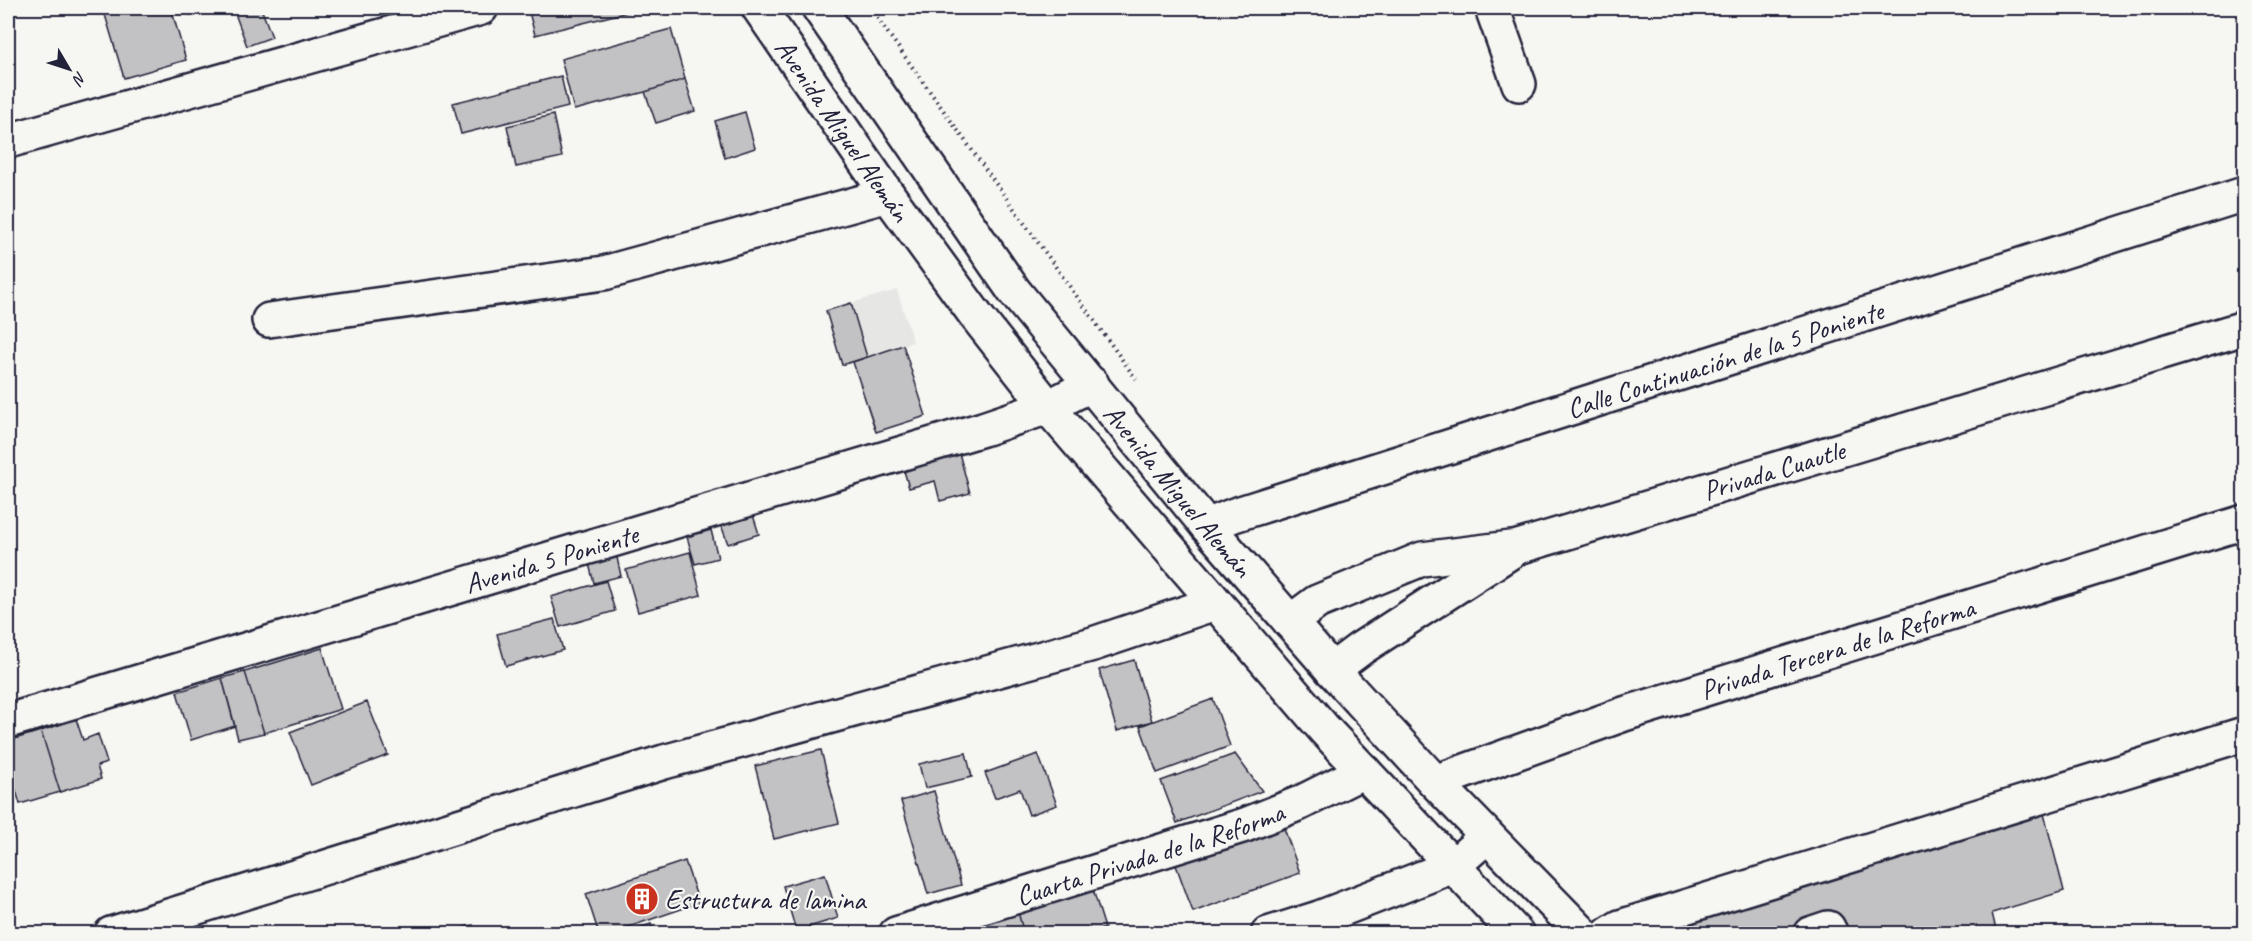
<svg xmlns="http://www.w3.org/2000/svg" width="2252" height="941" viewBox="0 0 2252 941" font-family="Caveat,sans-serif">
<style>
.built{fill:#e6e6e4}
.building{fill:#c2c2c4;stroke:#22223b;stroke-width:1.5}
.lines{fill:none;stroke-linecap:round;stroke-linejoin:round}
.minor-casing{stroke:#22223b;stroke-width:38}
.major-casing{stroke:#22223b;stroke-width:38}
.path{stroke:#22223b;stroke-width:4;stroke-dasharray:1.5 4.5;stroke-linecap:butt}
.minor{stroke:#f6f6f2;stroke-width:33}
.major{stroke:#f6f6f2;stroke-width:33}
.labels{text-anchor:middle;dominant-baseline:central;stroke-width:4.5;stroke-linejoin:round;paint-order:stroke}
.street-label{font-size:28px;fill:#22223b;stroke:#f6f6f2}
.poi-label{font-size:28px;fill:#22223b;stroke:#f6f6f2;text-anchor:start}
</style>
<rect width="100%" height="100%" fill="#f6f6f2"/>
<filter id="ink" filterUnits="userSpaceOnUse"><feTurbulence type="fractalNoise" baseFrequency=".0167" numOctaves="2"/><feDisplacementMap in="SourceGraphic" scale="12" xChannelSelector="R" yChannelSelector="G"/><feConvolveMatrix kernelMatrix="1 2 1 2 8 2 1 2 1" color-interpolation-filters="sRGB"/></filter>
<g filter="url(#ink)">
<path class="built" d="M 897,290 L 913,342 L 867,357 L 851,303 Z"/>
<path class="building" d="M 103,8 L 171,8 L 186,60 L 124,78 Z
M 187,8 L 209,8 L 190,15 Z
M 233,8 L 261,8 L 272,37 L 247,46 Z
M 528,8 L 634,8 L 635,10 L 535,35 Z
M 671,29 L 685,79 L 645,92 L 574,110 L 561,59 Z
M 561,76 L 568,107 L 461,134 L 453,103 Z
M 685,79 L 695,111 L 656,123 L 645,92 Z
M 745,112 L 755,148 L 725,158 L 715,121 Z
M 553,115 L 562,157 L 516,167 L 507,126 Z
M 851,303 L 867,357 L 842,365 L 826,311 Z
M 903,345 L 926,416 L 876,432 L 853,362 Z
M 959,453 L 970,493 L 940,501 L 935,481 L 909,488 L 903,467 Z
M 752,512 L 759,534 L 728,544 L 720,522 Z
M 711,530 L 718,558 L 695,564 L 687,537 Z
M 690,552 L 701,595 L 638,612 L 626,570 Z
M 616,553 L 621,576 L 594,583 L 588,560 Z
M 606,581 L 615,611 L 560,627 L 551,597 Z
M 554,619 L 563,650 L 506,666 L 497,634 Z
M 322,648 L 341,709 L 264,733 L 245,672 Z
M 1134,660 L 1152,721 L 1117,731 L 1099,670 Z
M 245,672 L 264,733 L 238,739 L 222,678 Z
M 222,678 L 235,726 L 191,740 L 177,692 Z
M 1213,699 L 1230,746 L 1157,773 L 1140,726 Z
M 367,702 L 388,755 L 311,785 L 290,732 Z
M 76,719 L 83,740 L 98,734 L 107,763 L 97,766 L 101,779 L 60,792 L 41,731 Z
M 41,731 L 60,792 L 20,804 L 8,764 L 8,741 Z
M 821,750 L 839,823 L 774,839 L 755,766 Z
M 966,753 L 972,777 L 925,788 L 919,764 Z
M 1038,754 L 1057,805 L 1029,815 L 1020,789 L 995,798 L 985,773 Z
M 1235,754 L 1262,791 L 1177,823 L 1161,781 Z
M 934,791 L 961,885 L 928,894 L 901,801 Z
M 2043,810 L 2064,891 L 1992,913 L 1997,934 L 1693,934 L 1678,918 Z
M 1280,817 L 1300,873 L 1193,912 L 1173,857 Z
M 685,861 L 699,903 L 608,934 L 599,934 L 586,894 Z
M 825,874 L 838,918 L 796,931 L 783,886 Z
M 1089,877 L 1105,928 L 1087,934 L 1024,934 L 1015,901 Z
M 1015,901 L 1024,934 L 927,934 Z
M 651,924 L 655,934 L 626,934 L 626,932 Z
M 473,925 L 476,934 L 439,934 Z"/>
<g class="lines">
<g class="minor-casing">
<g id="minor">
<path d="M 1492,8 L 1519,84"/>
<path d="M 8,141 L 481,8"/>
<path d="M 269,320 L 604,273 L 888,195"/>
<path id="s1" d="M 1207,526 L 1234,515 L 2244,194"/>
<path d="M 1290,622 L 1317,602 L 1422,559 L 1511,548"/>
<path id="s2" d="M 1332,670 L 1360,649 L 1518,547 L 2244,328"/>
<path id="s3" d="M 8,721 L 983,429 L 1048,407 L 1092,384"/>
<path id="s4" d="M 1435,782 L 1624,714 L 2244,522"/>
<path d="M 111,934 L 664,762 L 1093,644 L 1215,603"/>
<path id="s5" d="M 896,934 L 1245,825 L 1300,803 L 1364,771"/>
<path d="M 1268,934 L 1319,918 L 1453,866 L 1487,836"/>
<path d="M 1609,934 L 1620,927 L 2244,734"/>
<path d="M 1810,934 L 1828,928 L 1831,934"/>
</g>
</g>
<g class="major-casing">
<g id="major">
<path id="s6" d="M 759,8 L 888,195 L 977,317 L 1048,407 L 1325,730 L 1517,934"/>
<path id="s7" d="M 819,8 L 1014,291 L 1207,526 L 1332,670 L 1435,782 L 1583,934"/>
</g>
</g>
<path class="path" d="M 870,8 L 1136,379"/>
<use href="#minor" class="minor"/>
<use href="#major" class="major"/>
</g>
</g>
<defs>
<g id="building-disc" transform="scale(1.725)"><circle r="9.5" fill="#c8321e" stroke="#f6f6f2"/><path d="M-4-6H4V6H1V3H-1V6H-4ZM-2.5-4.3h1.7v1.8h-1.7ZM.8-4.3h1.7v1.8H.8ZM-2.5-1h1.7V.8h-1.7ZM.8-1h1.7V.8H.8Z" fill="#fff"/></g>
</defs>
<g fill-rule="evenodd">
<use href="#building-disc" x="642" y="899"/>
</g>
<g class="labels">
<g class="street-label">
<text stroke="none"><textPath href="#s6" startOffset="148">Avenida Miguel Alemán</textPath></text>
<text stroke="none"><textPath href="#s1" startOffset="544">Calle Continuación de la 5 Poniente</textPath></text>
<text stroke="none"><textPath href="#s2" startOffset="490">Privada Cuautle</textPath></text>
<text stroke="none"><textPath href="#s7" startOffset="602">Avenida Miguel Alemán</textPath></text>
<text stroke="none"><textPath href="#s3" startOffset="567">Avenida 5 Poniente</textPath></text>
<text stroke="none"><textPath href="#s4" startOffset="424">Privada Tercera de la Reforma</textPath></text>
<text stroke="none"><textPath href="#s5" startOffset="266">Cuarta Privada de la Reforma</textPath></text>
</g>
<g class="poi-label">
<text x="665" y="899">Estructura de lamina</text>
</g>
</g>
<rect width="2252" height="941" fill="none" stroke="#f6f6f2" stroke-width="30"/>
<rect x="15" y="15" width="2222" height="911" fill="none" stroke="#22223b" stroke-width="2" filter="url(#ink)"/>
<g transform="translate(69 69) rotate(129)" stroke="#f6f6f2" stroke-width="4.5" paint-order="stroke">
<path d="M0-4.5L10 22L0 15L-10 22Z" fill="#22223b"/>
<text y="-9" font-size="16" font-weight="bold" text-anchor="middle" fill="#22223b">N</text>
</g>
</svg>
